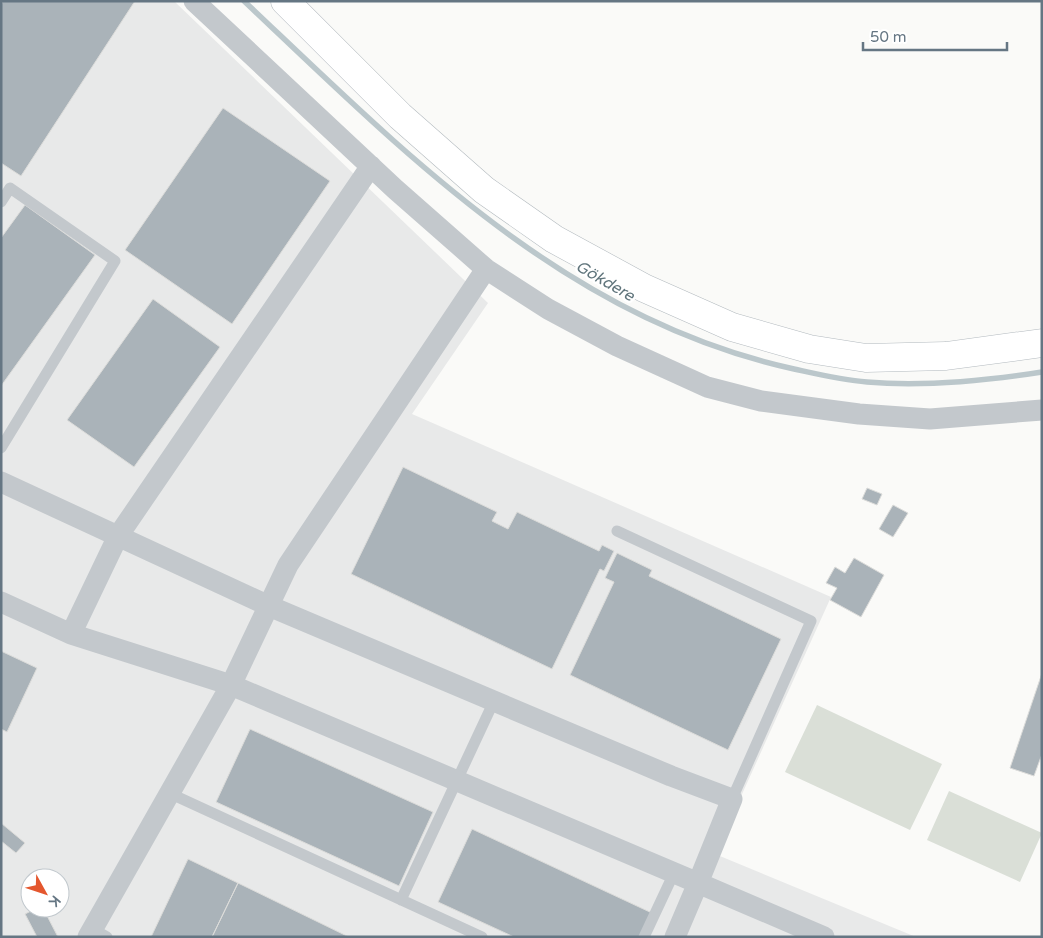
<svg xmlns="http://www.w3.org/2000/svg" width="1043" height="938" viewBox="0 0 1043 938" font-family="'Varela Round',sans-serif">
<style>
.built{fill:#e8e9e9;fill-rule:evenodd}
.green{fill:#dadfd7}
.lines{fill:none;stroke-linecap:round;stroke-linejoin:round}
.stream{stroke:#bbc7cb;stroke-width:5.5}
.building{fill:#aab3b9;stroke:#dcdcda}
.secondary-casing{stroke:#b3babf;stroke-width:29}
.lane{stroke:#c3c8cc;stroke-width:11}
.street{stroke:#c3c8cc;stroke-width:21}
.secondary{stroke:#fff;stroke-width:28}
.labels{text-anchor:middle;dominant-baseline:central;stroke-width:5;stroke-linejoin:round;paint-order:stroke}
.water-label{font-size:16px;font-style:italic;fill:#60757c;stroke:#fff}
</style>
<rect width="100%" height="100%" fill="#fafaf8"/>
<path class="built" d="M 1,1 L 174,1 L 488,303 L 412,414 L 831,597 L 715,854 L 916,937 L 1,937 ZM 30,878 L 60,878 L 60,908 L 30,908 Z"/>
<path class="green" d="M 817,705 L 942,764 L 910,830 L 785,772 Z
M 949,791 L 1042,833 L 1020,882 L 927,840 Z"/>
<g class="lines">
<path class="stream" d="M 244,1 C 407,155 566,319 794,369 C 817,374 842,380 867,382 C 925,387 984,381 1042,372"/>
</g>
<path class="building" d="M 3,1 L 135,1 L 21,176 L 1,163 L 1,5 Z
M 223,108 L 330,181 L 232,324 L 125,250 Z
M 25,205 L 95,255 L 1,386 L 1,238 Z
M 153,299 L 220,347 L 134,467 L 67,420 Z
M 403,467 L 497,512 L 492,521 L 508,529 L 517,512 L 599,551 L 602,545 L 614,551 L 604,571 L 600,569 L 552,669 L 351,574 Z
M 867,488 L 882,494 L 877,505 L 862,499 Z
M 893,505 L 908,513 L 893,537 L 879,529 Z
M 617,553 L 652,570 L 649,576 L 781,639 L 728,750 L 570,675 L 614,582 L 605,578 Z
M 854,558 L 884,575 L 861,617 L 830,600 L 837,588 L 826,583 L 835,567 L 845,573 Z
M 1,651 L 37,668 L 7,732 L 1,729 Z
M 1042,673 L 1042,754 L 1034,776 L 1010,768 Z
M 250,729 L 433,812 L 399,886 L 216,802 Z
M 1,823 L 25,843 L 16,853 L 1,841 Z
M 472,829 L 652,913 L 641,937 L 514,937 L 438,902 Z
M 188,859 L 238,883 L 212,937 L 151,937 Z
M 238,883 L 349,937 L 212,937 Z
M 37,908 L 43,908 L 58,937 L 37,937 L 25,914 Z"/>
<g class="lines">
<g class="secondary-casing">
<path id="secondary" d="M 285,1 L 400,116 L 484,190 L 554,239 L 644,288 L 732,327 L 809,349 L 866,358 L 946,356 L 1042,343"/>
</g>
<path class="lane" d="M 1,202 L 10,188 L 115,261 L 1,448
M 617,531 L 811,621 L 732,799
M 169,793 L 482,937
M 401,900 L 494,701
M 93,929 L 107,937
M 644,937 L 674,873"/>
<path class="street" d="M 194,1 L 395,189 L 486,269 L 548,309 L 617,346 L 707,387 L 761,401 L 859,414 L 930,419 L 1042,410
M 1,482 L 269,606 L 671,776 L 732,799 L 698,883 L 231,685 L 71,634 L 1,602
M 71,634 L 118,536 L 371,166
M 88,937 L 231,685 L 288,565 L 486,269
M 675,937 L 698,883 L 824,937"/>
<use href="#secondary" class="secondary"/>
</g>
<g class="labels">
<g class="water-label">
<text transform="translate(605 281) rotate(30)">Gökdere</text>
</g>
</g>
<rect width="1043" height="938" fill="none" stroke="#657683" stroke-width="5"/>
<g transform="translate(45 893) rotate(130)"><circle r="24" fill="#ffffff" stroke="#c1c8cd"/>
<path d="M0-4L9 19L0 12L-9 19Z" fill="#e4572e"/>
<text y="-8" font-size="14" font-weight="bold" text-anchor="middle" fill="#657683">K</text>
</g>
<path d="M863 42v8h144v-8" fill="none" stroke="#657683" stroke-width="2.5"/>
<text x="870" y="42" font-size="15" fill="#657683" stroke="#ffffff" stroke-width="4" paint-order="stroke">50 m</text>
</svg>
